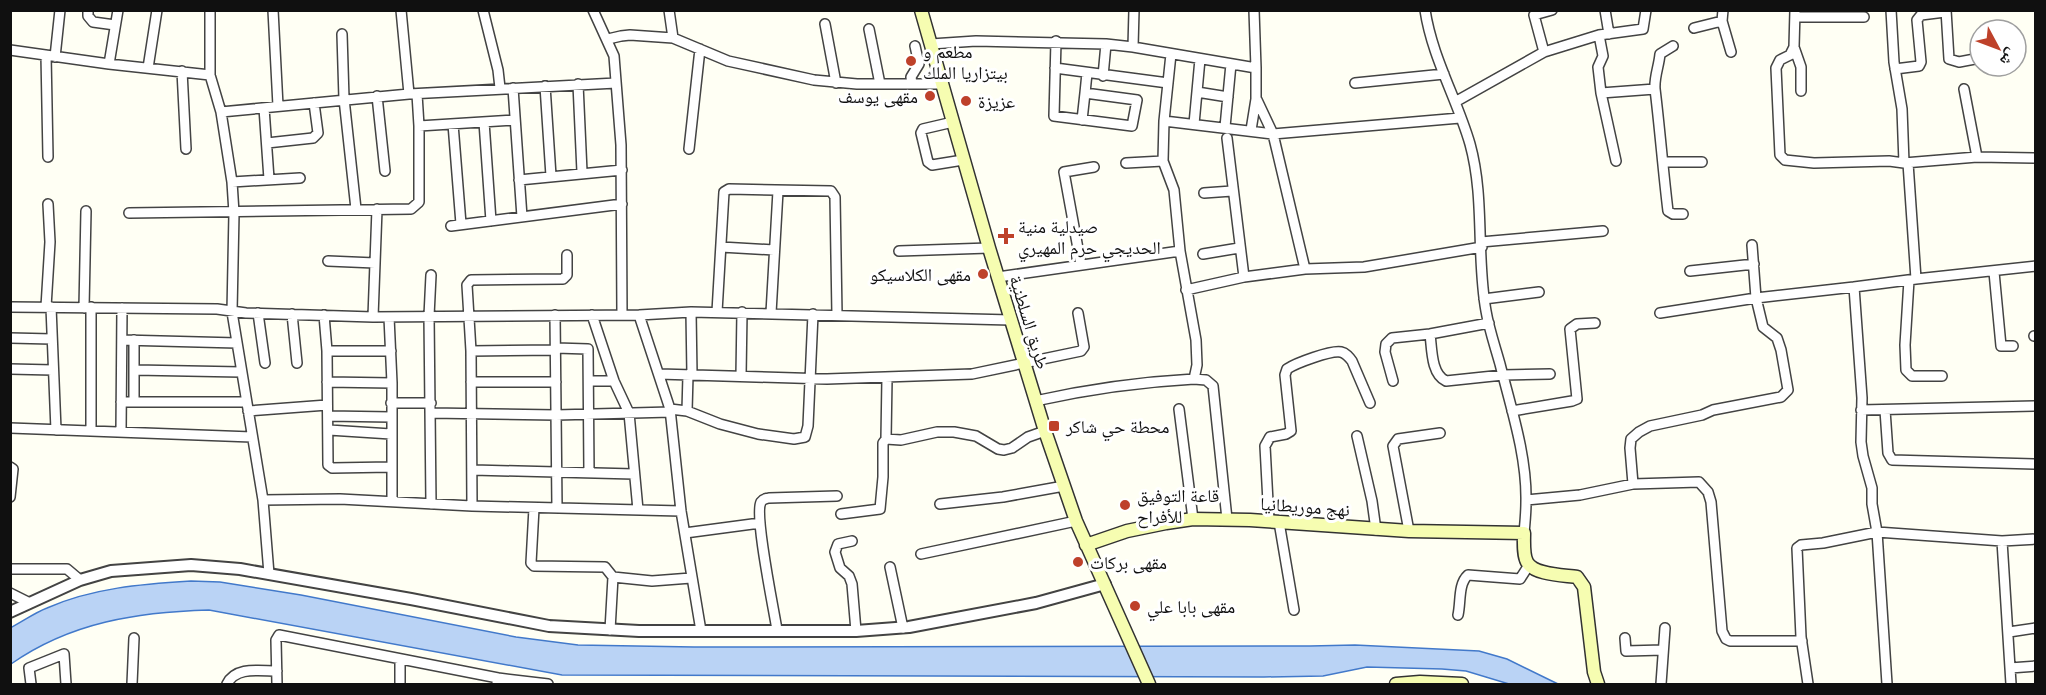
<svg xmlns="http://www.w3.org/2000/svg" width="2046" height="695" viewBox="0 0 2046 695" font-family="'Playfair Display','Noto Naskh Arabic',serif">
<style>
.water{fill:#bad3f5;stroke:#4279ca;stroke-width:1.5}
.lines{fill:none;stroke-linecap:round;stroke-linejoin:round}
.minor-casing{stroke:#434343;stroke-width:12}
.tertiary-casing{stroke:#434343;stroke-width:14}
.secondary-casing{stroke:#323232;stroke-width:15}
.minor{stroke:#fff;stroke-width:9}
.tertiary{stroke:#fff;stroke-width:10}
.secondary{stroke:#f6fdb1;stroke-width:12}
.poi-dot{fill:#be412a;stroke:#fff;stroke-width:2}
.labels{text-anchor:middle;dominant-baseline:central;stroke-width:6;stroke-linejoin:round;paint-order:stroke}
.poi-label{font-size:18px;fill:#101010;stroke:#fff;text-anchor:start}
.street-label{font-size:18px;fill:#101010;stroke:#fff}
</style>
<rect width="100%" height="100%" fill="#fffff4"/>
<path class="water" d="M 191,581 L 220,582 L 301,595 L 516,637 L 578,645 L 694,647 L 1310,646 L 1355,645 L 1479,651 L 1507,659 L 1558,684 L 1509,684 L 1466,671 L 1442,669 L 1367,667 L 1323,676 L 1264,677 L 562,675 L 209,610 C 138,612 71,622 11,664 L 10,628 C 22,622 34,613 47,608 C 92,588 142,584 191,581 Z"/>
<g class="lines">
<g class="minor-casing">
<path id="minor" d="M 88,10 L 88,16 L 93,22 L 115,25
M 210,10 L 210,75 L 221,112 L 232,182 L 234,213 L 232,312 L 263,500 L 269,574
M 273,10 L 278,106
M 401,10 L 409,94
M 483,10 L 498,70 L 500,88
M 593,10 L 614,56 L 621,145 L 622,315
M 669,10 L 673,38
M 1254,10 L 1256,68
M 1425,10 C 1432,57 1457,99 1470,144 C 1485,198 1476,256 1486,311 C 1489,329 1495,346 1500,364 C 1511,408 1527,456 1526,502 C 1526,512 1525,523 1524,533
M 1605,10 L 1609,34
M 1723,10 L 1722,21 L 1731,52
M 1795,10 L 1794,47 L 1790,55 L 1780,60 L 1776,68 L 1780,155 L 1785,160 L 1814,163 L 1889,161 L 1904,163 L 1977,157 L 2036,158
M 1891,10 L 1894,62 L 1902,109 L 1904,163
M 1946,10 L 1949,59 L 1959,62 L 1980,58
M 1795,17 L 1864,17
M 825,24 L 836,83
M 1694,28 L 1722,21
M 869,29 L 880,84
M 342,34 L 344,99 L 356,209
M 1599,35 L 1603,56 L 1598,67 L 1601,93 L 1616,161
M 608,39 L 621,36 L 630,35 L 673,38 L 728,61 L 814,80 L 857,84 L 942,84
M 1056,41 L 1054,116 L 1132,126 L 1137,100 L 1085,93 L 1087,73
M 931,44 L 976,41 L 1106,44 L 1133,47 L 1256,68 L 1256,99 L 1251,130
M 1133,47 L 1134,10
M 1794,47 L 1801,67 L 1801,91
M 10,50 L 109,64 L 210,75
M 1544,52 L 1534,15 L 1552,10
M 46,55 L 48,157
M 55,57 L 60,10
M 109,64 L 118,10
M 148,68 L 157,10
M 1055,68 L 1168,83
M 1895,69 L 1919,66 L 1921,62 L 1917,20 L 1921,15 L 1945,12
M 182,71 L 186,149
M 1103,76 L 1106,44
M 1355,83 L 1444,74
M 578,84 L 582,172
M 912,84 L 911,77 L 919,64 L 915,46
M 545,86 L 551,176
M 513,88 L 522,217
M 1655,89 C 1654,77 1659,66 1660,54 L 1673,46
M 1964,89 L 1977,157
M 1197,92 L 1228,97
M 1601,93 L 1655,89 C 1660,130 1663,170 1668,211 L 1673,214 L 1683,214
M 377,96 L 385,171
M 1257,100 L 1273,134 L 1305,269 L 1364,267 L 1482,247
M 1455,102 L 1544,52 L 1599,35 L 1643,29 L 1646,10
M 264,108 L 269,179
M 221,112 L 409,94 L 616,83
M 1082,120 L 1085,93
M 1164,121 L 1171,54
M 484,122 L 491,221
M 953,122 L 923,129 L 921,133 L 928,162 L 932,165 L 963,160
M 453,124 L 461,224
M 1194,124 L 1200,59
M 419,126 L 515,120
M 1225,127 L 1231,64
M 1227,138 L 1244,277
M 267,143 L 313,138 L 318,133 L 314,103
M 689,149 L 700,49
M 1663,162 L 1702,162
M 1126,163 L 1163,161
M 1908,163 L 1916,279 L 1854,287 L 1862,398 L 1861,442 L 1863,456 L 1872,488 L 1872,504 L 1877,532 L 2002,541 L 2036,539
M 519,180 L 622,170
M 232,182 L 300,178
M 1204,193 L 1232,191
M 129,213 L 411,209 L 419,202 L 419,126 L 417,94
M 451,226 L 622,204
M 1481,242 L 1603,231
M 721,247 L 774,250
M 899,251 L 989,248
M 1203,254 L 1239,248
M 328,261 L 375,263
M 1081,265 L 1064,172 L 1094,167
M 1690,271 L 1754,264
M 1994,272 L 2001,346 L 2013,346
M 431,275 L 429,316 L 431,504
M 998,277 L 1180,251
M 1916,279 L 2036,266
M 1909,280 L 1905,345 L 1906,370 L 1912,376 L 1942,376
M 1186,290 L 1244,277 L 1305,269
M 1484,299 L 1539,292
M 10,307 L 217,309 L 246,313 L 373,317 L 639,315 L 691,312 L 1011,320
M 46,307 L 50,242 L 48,204
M 51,307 L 56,430
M 84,308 L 86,211
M 691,312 L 692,375
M 717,312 L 724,192 L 729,189 L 831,191 L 835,197 L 837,315
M 258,313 L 265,363
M 771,313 L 778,191
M 1660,313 L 1756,298 L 1854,287
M 292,314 L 297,363
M 324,315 L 327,351
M 555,315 L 557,508
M 592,315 L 614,381 L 629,413 L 638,510
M 639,315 L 670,409 L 681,511 L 701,631
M 373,317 L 377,209
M 389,317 L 392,383 L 392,501
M 1430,334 C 1432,349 1431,374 1446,381 L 1503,375 L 1550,374
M 2034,336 L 2036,336
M 10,338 L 52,339
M 122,340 L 237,343
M 134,340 L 134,401
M 556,348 L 588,349 L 589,473
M 391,351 L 327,351 L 328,465 L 332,468 L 391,467
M 471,351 L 556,350
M 10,369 L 53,370
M 135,370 L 241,372
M 659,374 L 827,379 L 972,374 L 1081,351 L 1084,347 L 1078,313
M 741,376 L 742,312
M 887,378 L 886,439 L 901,440 L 937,432 L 954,432 L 976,436 L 998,449 L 1004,450 L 1012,448 L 1028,437 L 1045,431
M 1194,379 L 1206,380 L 1213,386 L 1227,519
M 589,381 L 614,381
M 1393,381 L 1385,352 L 1386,344 L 1392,338 L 1430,334 L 1489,323
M 327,382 L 392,383
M 471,382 L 556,382
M 1035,401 C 1089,389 1139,382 1194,379 L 1197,365 L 1196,340 L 1180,251 L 1174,190 L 1163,161 L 1164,121 L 1273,134 L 1460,118
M 121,402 L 246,402
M 391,403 L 431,403
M 670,409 L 687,411 L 720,424 L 758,434 L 794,439 L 805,437 L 808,426 L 813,314
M 1179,409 L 1193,519
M 1861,410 L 2036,406
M 1885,410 L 1888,453 L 1892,460 L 2036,464
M 248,411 L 327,405
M 687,411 L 688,375
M 1512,411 L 1572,401 L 1577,399 L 1570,329 L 1577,324 L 1595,323
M 431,413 L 556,415 L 671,412
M 328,416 L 391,417
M 10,428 L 252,437
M 329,430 L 391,434
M 91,431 L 91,307
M 121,432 L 122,308
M 1357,436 L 1372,501 L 1376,530
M 10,467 L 13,469 L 10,497
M 473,470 L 634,474
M 1633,484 L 1699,482 L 1708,492 L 1711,502 L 1722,631 L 1726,639 L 1730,641 L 1802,641
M 263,500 L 340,499 L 472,506 L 681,511
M 1526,500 L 1580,495 L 1633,484 L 1630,448 L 1631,439 L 1639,432 L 1650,426 L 1702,415 L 1713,410 L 1781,397 L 1788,390 L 1781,350 L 1777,338 L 1763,327 L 1756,298 L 1752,245
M 940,504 L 1003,497 L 1064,486
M 472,506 L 471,351 L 467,285 L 471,280 L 563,279 L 567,275 L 567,255
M 534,508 L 531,563 L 534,566 L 605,567 L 613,577 L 652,581 L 691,578
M 841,514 L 880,509 L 883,477 L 883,443 L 886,439
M 1269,521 L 1265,446 L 1270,437 L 1286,434 L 1291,431 L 1285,375 L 1287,369 C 1296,363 1331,350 1341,352 C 1346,353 1349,357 1352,361 L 1370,403
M 1279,522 L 1294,610
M 1409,531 L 1393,446 L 1398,439 L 1440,433
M 685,533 L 760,523
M 852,541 L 838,544 L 835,552 L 840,568 L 849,576 L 852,584 L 856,631
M 2002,541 L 2011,684
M 921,554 L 1076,521
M 890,567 L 903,628
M 10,569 L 67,569 L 80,580
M 10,593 L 28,602
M 1458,615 C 1461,602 1458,584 1468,575 L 1520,579 L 1529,565
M 610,630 L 613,577
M 777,630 C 774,610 754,515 761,502 C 764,498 765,499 769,498 L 837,496
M 2009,632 L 2036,628
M 1625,638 L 1626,651 L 1663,650
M 2010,668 L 2036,666
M 497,682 L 498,678 L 548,684
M 31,684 L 29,668 L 64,654 L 66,684
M 132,684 L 134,638
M 227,684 C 236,666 260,671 277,671
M 277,684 L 276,640 L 279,635 L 498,678
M 400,684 L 400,660
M 1661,684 L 1665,628
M 1808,684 L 1801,637 L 1797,548 L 1801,545 L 1823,543 L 1877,532 L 1887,684"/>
</g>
<g class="tertiary-casing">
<path id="tertiary" d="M 10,612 L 80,580 L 111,571 L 191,565 L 240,569 L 411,599 L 549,626 L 639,631 L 856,631 L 909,627 L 1036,603 L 1105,584"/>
</g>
<g class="secondary-casing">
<path id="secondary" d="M 921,10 L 989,248 L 1045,431 L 1076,521 L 1149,684
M 1086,545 L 1127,531 L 1166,523 L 1193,519 L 1250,520 L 1409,531 L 1524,533 C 1524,542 1523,555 1527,562 C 1534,575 1564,575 1577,577 L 1584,587 L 1594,672 L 1598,684
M 1396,684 L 1420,682 L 1462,684"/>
</g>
<use href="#minor" class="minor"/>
<use href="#tertiary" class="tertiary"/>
<use href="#secondary" class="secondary"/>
</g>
<g class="poi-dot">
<circle cx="911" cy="61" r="6"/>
<circle cx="930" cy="96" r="6"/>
<circle cx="966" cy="101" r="6"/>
<path d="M1003 227h6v6h6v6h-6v6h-6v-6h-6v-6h6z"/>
<circle cx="983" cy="274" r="6"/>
<rect x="1048" y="420" width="12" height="12" rx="3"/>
<circle cx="1125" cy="505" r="6"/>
<circle cx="1078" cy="562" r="6"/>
<circle cx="1135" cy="606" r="6"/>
</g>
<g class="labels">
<g class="poi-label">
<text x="923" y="51">مطعم و<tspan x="923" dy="21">بيتزاريا الملك</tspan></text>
<text x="918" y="96" text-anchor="end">مقهى يوسف</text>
<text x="978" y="101">عزيزة</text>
<text x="1018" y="226">صيدلية منية<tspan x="1018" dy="21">الحديجي حرم المهيري</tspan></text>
<text x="971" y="274" text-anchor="end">مقهى الكلاسيكو</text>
<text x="1066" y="426">محطة حي شاكر</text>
<text x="1137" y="495">قاعة التوفيق<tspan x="1137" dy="21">للأفراح</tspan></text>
<text x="1090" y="562">مقهى بركات</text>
<text x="1147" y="606">مقهى بابا علي</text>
</g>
<g class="street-label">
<text transform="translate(1030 322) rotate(73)">طريق السلطنية</text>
<text transform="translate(1305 506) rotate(4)">نهج موريطانيا</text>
</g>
</g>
<rect width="2046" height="695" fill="none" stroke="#101010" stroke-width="24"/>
<g transform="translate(1998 48) rotate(131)"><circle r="28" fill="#ffffff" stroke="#9f9f9f" stroke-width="1.5"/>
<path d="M0-4.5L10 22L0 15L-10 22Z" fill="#be412a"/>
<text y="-9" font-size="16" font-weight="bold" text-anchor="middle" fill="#101010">ش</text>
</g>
</svg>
